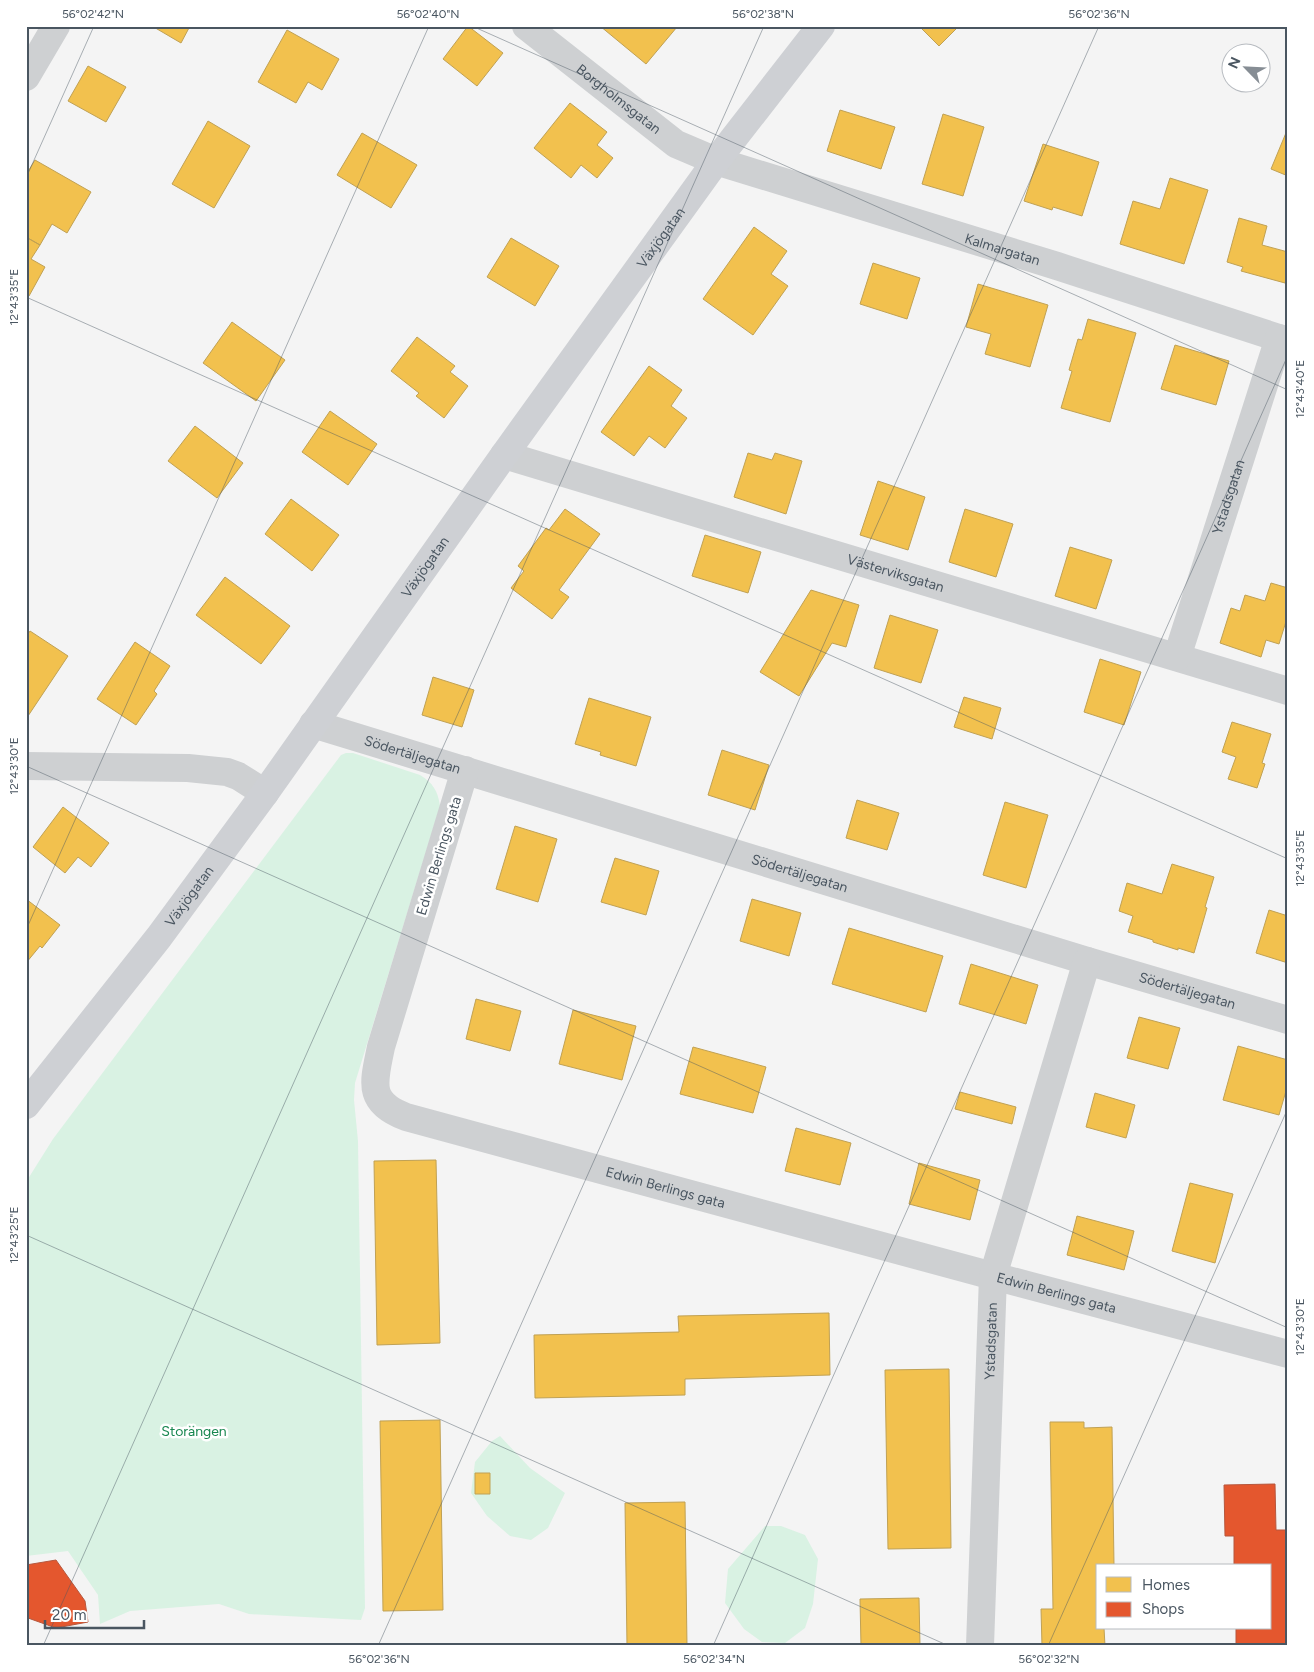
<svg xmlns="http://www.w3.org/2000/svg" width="1314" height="1672" viewBox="0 0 1314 1672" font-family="Figtree,sans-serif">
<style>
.green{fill:#d9f2e3}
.homes{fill:#f2c14e;stroke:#c0a154}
.shops{fill:#e4572e;stroke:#b6573d}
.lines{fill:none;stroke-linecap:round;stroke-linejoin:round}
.street{stroke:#ced0d2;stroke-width:28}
.secondary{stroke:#ced0d4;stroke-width:28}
.ticks{fill:none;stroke:#4a5661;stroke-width:1;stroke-opacity:0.45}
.labels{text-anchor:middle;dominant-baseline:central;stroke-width:5;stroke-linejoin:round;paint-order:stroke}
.street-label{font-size:14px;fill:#4a5661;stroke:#fff}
.park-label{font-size:14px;fill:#17864f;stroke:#fff}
.neatline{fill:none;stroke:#4a5661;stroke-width:2}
.ticks-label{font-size:12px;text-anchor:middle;fill:#4a5661}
</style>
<rect width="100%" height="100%" fill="#f4f4f4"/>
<path class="green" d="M 346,753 L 353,753 L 420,775 C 433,783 438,791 440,806 L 355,1083 L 354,1100 L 358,1141 L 365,1608 L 361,1620 L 249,1614 L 219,1604 L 130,1611 L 100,1624 L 98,1595 L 68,1551 L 26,1556 L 26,1182 L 53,1139 L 341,755 Z
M 500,1436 L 530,1468 L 565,1493 L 548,1528 L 531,1540 L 510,1536 L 487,1516 L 471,1493 L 475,1462 L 492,1441 Z
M 765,1526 L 781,1526 L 805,1535 L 818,1559 L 813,1604 L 805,1628 L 785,1643 L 762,1642 L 744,1629 L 725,1603 L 728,1569 Z"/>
<path class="homes" d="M 152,26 L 190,26 L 181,43 Z
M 468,26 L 503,53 L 477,86 L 443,59 Z
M 600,26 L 676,26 L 677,27 L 646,64 Z
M 919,26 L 953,26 L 956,29 L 939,46 Z
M 287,30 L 339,59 L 322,90 L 308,82 L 296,103 L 258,82 Z
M 88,66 L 126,87 L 106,122 L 68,101 Z
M 570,103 L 607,132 L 597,145 L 613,158 L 597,178 L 581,165 L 571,178 L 534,148 Z
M 840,110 L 895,127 L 881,169 L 827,151 Z
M 943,114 L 984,127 L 963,196 L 922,184 Z
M 208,121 L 250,146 L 214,208 L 172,184 Z
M 1288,128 L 1288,176 L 1271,169 Z
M 362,133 L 417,165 L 391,208 L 337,175 Z
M 1043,144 L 1099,162 L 1082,216 L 1053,207 L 1052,210 L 1024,201 Z
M 35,160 L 91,192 L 67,233 L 52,224 L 40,245 L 26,237 L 26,175 Z
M 1170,178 L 1208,190 L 1184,264 L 1120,244 L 1133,201 L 1160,209 Z
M 1239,218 L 1267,226 L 1262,245 L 1288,252 L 1288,273 L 1285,283 L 1241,271 L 1243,267 L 1227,262 Z
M 754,227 L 787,251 L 771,274 L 788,286 L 753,335 L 703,299 Z
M 26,237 L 40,245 L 31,259 L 45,267 L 29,296 L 26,295 Z
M 511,238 L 559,266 L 535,306 L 487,277 Z
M 873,263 L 920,278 L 907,319 L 860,304 Z
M 978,284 L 1048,305 L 1030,367 L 985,354 L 991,334 L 966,327 Z
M 1088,319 L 1136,333 L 1110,422 L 1061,408 L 1072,371 L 1069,370 L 1078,339 L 1082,340 Z
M 232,322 L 285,360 L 256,401 L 203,363 Z
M 417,337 L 455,366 L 450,372 L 468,386 L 444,418 L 416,396 L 419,393 L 391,371 Z
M 1175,345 L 1229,361 L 1216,405 L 1161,389 Z
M 649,366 L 682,390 L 671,406 L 687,418 L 665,448 L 649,436 L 634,456 L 601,432 Z
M 330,411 L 377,444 L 348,485 L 302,452 Z
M 195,426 L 243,463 L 217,498 L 168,461 Z
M 748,453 L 772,460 L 775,453 L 802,461 L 786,514 L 734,497 Z
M 878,481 L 925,497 L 908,550 L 860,535 Z
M 291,499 L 339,535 L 312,571 L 265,534 Z
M 565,509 L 600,534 L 559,590 L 569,597 L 552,619 L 511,588 L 524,571 L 518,566 L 546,528 L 549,530 Z
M 965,509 L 1013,524 L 996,577 L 949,562 Z
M 705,535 L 761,552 L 748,593 L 692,576 Z
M 1070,547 L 1112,560 L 1096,609 L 1055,596 Z
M 225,577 L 290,626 L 261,664 L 196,615 Z
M 1271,583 L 1288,588 L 1288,615 L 1279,644 L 1266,640 L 1261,657 L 1220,643 L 1231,608 L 1240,611 L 1245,595 L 1265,601 Z
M 811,590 L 859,605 L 846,647 L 832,643 L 799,696 L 760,672 Z
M 890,615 L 938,630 L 921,683 L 874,668 Z
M 30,631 L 68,656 L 26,719 L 26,637 Z
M 135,642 L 170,666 L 154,691 L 157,694 L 136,725 L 97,699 Z
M 1100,659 L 1141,672 L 1124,725 L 1084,712 Z
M 433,677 L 474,690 L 462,727 L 422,715 Z
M 964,697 L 1001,708 L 992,739 L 954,727 Z
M 589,698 L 651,717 L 636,766 L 600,755 L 601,752 L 575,744 Z
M 1232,722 L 1271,734 L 1262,763 L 1265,764 L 1257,788 L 1228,779 L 1236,757 L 1222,752 Z
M 722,750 L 769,765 L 755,810 L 708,795 Z
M 857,800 L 899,813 L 887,850 L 846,838 Z
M 1005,802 L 1048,815 L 1026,888 L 983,875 Z
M 63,807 L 109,843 L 91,867 L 78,857 L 65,873 L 33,847 Z
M 515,826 L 557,839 L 538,902 L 496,889 Z
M 615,858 L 659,871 L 646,915 L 601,902 Z
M 1172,864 L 1214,877 L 1205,907 L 1207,908 L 1194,953 L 1178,948 L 1178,950 L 1153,942 L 1153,940 L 1128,932 L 1133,916 L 1119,911 L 1127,883 L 1162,894 Z
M 26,899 L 60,925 L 42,948 L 40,946 L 26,963 Z
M 752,899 L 801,913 L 789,956 L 740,941 Z
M 1269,910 L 1288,916 L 1288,963 L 1256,953 Z
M 849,928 L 943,956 L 926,1012 L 832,984 Z
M 971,964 L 1038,985 L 1026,1024 L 959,1004 Z
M 476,999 L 521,1011 L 510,1051 L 466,1039 Z
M 573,1010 L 636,1026 L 622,1080 L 559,1064 Z
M 1139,1017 L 1180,1028 L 1168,1069 L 1127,1058 Z
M 1238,1046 L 1288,1060 L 1288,1084 L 1279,1115 L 1223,1100 Z
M 693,1047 L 766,1067 L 753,1113 L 680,1094 Z
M 960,1092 L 1016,1107 L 1012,1124 L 955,1109 Z
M 1095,1093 L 1135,1105 L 1126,1138 L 1086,1127 Z
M 796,1128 L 851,1143 L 840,1185 L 785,1171 Z
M 436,1160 L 440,1343 L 377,1345 L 374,1161 Z
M 919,1163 L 980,1180 L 970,1220 L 909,1204 Z
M 1190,1183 L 1233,1194 L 1215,1263 L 1172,1251 Z
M 1077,1216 L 1134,1231 L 1124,1270 L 1067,1255 Z
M 829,1313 L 830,1375 L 685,1379 L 685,1395 L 535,1398 L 534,1335 L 679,1332 L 678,1316 Z
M 949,1369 L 951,1548 L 888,1549 L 885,1370 Z
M 440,1420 L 443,1610 L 383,1611 L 380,1421 Z
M 1050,1422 L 1084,1422 L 1084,1428 L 1112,1427 L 1114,1566 L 1098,1566 L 1098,1628 L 1104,1628 L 1105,1646 L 1042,1646 L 1041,1609 L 1053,1609 Z
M 475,1473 L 490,1473 L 490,1494 L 475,1494 Z
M 685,1502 L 687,1646 L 627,1646 L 625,1503 Z
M 919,1598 L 920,1646 L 861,1646 L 860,1599 Z"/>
<path class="shops" d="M 1275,1484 L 1276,1530 L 1288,1530 L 1288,1646 L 1236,1646 L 1236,1628 L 1270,1628 L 1270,1566 L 1234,1566 L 1234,1536 L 1225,1536 L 1224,1485 Z
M 56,1560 L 85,1601 L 88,1622 L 56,1628 L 28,1618 L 26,1565 Z"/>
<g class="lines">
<g class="street">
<path id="s1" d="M 526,26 L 676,144 L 716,161 L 1057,266 L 1288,341"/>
<path d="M 26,77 L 56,26"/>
<path id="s2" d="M 504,455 L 1288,691"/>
<path id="s3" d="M 1177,657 L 1279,338"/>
<path id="s4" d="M 313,724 L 1087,961 L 1288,1020"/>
<path d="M 26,766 L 188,768 L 227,772 L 238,776 L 265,793"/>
<path id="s5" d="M 465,770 L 381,1047 C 374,1082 366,1102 406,1117 L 993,1276 L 1288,1354"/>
<path id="s6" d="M 980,1646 L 993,1276 L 1087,961"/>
</g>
<path class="secondary" id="s7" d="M 26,1105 L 159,937 L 265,793 L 504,455 L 716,161 L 821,26"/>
</g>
<path class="ticks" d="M 472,26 L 1288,390M 26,178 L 94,26M 26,297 L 1288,859M 26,766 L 1288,1328M 26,930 L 429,26M 26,1235 L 949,1646M 43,1646 L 764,26M 378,1646 L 1099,26M 713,1646 L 1288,355M 1048,1646 L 1288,1108"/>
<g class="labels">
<g class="street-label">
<text stroke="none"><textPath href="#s1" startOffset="118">Borgholmsgatan</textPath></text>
<text stroke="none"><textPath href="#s7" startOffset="1075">Växjögatan</textPath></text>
<text stroke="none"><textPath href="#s1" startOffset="534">Kalmargatan</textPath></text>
<text stroke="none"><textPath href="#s3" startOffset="168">Ystadsgatan</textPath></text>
<text stroke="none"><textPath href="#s7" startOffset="670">Växjögatan</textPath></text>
<text stroke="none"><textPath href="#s2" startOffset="409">Västerviksgatan</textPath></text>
<text stroke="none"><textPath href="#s4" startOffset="104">Södertäljegatan</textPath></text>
<text transform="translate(439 856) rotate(-73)">Edwin Berlings gata</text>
<text stroke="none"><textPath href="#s4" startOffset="509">Södertäljegatan</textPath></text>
<text stroke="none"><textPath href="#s7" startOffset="265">Växjögatan</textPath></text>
<text stroke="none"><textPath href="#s4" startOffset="914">Södertäljegatan</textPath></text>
<text stroke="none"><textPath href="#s5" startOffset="644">Edwin Berlings gata</textPath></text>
<text stroke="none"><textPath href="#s5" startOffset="1049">Edwin Berlings gata</textPath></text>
<text stroke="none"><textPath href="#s6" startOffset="305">Ystadsgatan</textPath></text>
</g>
<g class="park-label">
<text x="194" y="1431">Storängen</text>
</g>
</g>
<rect width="1314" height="1672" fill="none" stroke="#ffffff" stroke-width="55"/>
<rect x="1096" y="1564" width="175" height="65" fill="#ffffff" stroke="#b7bbc0"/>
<rect x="1106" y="1577" width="25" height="15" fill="#f2c14e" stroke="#b7bbc0"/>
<text x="1142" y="1590" font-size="15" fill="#4a5661">Homes</text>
<rect x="1106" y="1602" width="25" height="15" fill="#e4572e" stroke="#b7bbc0"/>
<text x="1142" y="1614" font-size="15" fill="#4a5661">Shops</text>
<g transform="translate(1246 68) rotate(294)"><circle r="24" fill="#ffffff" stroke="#b7bbc0"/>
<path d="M0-4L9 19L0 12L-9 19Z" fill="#868d94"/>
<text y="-8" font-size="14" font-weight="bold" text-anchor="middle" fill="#4a5661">N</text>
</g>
<path d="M45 1620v8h99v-8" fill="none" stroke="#4a5661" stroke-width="2.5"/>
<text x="52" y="1620" font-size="15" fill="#4a5661" stroke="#ffffff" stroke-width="4" paint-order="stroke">20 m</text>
<rect x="28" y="28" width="1258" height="1616" class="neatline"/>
<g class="ticks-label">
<text x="93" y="18">56°02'42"N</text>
<text x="428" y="18">56°02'40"N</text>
<text x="763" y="18">56°02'38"N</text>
<text x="1099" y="18">56°02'36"N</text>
<text transform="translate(14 297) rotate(-90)" y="4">12°43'35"E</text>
<text transform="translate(1300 389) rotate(-90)" y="4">12°43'40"E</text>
<text transform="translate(14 766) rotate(-90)" y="4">12°43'30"E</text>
<text transform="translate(1300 858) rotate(-90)" y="4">12°43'35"E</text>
<text transform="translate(14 1235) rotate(-90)" y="4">12°43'25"E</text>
<text transform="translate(1300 1327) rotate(-90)" y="4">12°43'30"E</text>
<text x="379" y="1663">56°02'36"N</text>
<text x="714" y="1663">56°02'34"N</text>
<text x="1049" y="1663">56°02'32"N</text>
</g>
</svg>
